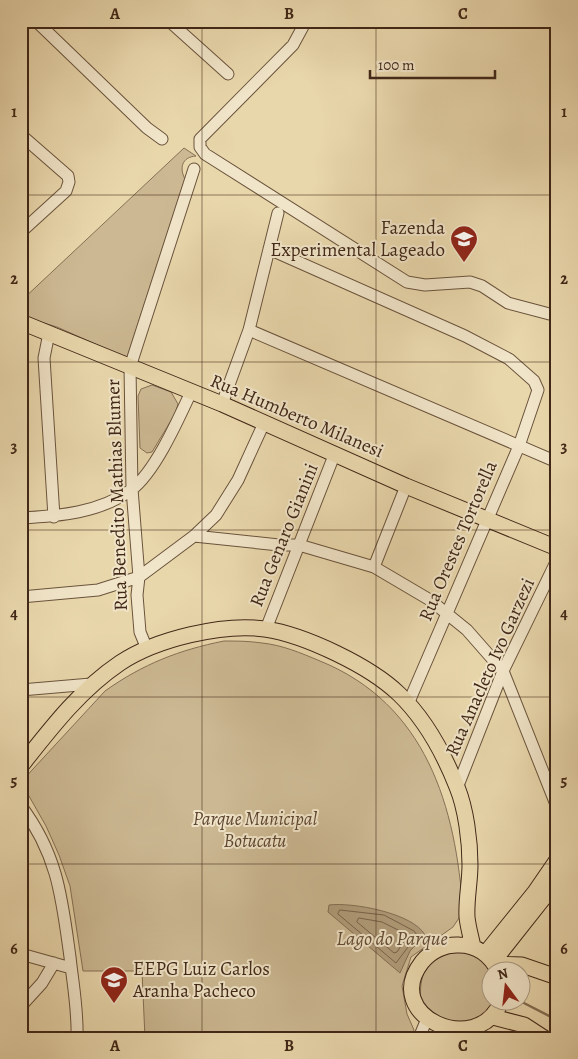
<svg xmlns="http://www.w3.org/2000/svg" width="578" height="1059" viewBox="0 0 578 1059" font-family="Alegreya,serif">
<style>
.green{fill:#ccb993;stroke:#867055}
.water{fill:#b09b79;stroke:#836d52}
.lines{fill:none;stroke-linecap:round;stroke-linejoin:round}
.shore{stroke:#786148;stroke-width:1}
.stream{stroke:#836d52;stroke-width:2.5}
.minor-casing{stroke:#6a533c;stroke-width:13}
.major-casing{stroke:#402717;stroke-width:17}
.minor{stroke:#f1e5c9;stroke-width:11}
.major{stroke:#e9d7ac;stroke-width:15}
.grid{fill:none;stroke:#402717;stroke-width:1;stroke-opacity:0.55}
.labels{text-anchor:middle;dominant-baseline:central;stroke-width:4;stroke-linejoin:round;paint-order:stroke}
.poi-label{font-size:19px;fill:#402717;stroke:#f1e5c9;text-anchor:end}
.street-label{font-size:19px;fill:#402717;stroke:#f1e5c9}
.park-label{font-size:19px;font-style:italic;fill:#5c4430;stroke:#f1e5c9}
.water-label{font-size:20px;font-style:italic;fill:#624a34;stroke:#f1e5c9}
.neatline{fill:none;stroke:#402717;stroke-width:2}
.grid-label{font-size:16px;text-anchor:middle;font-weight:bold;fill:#402717}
</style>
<rect width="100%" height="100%" fill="#e9d7ac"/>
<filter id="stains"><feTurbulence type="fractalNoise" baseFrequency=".004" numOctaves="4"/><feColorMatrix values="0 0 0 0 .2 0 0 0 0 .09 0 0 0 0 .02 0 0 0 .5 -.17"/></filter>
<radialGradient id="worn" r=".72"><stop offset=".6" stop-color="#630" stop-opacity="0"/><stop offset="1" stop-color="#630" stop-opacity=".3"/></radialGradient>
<path class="green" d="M 184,148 L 196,156 C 182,157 179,168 185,179 L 127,358 L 57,327 L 21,316 L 21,301 Z
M 152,385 L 171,392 L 178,404 L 175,414 L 152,452 L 147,453 L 140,448 L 138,396 L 141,389 Z
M 224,641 C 237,641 249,641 262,643 C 282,645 301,653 320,661 C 426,704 456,806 463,912 L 453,927 L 411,957 L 402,986 L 407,1014 L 414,1030 L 410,1038 L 145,1038 L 142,971 L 83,971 L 70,886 L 59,855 L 46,826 L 21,782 L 105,691 C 143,664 179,650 224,641 Z
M 459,951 L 476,956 L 490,968 L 490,1002 L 494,1002 L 482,1019 L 447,1027 L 421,1002 C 418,971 428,958 459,951 Z"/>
<path class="water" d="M 329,905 C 352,902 413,913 425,935 L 410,951 L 400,973 L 328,912 Z"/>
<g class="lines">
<path class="shore" d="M 340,910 L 384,915 L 414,931 L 417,935 L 396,963 L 338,914 Z
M 359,918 L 382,922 L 406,934 L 407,937 L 397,952 L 394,953 L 357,922 Z"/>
<path class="stream" d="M 520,1001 L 557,1020"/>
<g class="minor-casing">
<path id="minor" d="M 36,21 L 147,128 L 162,139
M 169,21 L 228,74
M 306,21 L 293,45 L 200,139 L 200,147 L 205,154 L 407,282 L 425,285 L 470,282 L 482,286 L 508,303 L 557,316
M 454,21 L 454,22
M 21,135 L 68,176 L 69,182 L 66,191 L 21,232
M 269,249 L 465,336 L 509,359 L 534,381 L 538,390 L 519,446 L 408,704
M 249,330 L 557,462
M 49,333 L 44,358 L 54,517
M 222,404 L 249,330 L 278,213
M 21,518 C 59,516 99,513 131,490 C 155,472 178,420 191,392
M 194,536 L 279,545 L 299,545 L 374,567 L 430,600 L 467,630 L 503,671 L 557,807
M 374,567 L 406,486
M 21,597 L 98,590 L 139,577 L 194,536 L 216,515 L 238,480 L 264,423
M 266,629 L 335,453
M 147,649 L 140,632 L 137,595 L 139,577 L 132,489 L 130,367 L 194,169
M 21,690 L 91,684
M 457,788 L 503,671 L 557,560
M 21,806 C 58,855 62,899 70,957 C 73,985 78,1010 77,1038
M 21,954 L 71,968
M 21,1006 L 42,983 L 54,963
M 419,1038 L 426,1021"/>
</g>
<g class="major-casing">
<path id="major" d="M 21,322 L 222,404 L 406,486 L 557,548
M 21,766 C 51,728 80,690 120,663 C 156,639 223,623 265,629 C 305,635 370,666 399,694 C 425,719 444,754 457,787 C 466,809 470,841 470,865 C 470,882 466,900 467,917 C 468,927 471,937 473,947
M 485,954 L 535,892 L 557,860
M 493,962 L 557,881
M 495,964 L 522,965 L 557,977
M 499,972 C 491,956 477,945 459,945 C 445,944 431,951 422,962 C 380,1016 477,1059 501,1002
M 493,1017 L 524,1025 L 544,1038"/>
</g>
<use href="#minor" class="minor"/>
<use href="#major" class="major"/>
</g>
<path class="grid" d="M 202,21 L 202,1038M 376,21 L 376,1038M 21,195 L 557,195M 21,362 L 557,362M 21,530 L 557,530M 21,697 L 557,697M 21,864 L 557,864"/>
<defs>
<g id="university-pin" transform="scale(1.4375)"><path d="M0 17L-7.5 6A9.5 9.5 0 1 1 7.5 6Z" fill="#8f2418" stroke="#f1e5c9"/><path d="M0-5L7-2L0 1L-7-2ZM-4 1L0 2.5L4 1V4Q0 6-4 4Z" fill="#fff"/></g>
<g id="school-pin" transform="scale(1.4375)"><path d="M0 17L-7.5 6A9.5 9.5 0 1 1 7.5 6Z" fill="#8f2418" stroke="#f1e5c9"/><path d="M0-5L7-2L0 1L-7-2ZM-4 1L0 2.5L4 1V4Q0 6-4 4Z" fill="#fff"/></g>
</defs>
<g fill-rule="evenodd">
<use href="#university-pin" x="464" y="239"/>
<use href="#school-pin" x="114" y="980"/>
</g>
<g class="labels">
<g class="poi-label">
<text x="445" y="228">Fazenda<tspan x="445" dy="22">Experimental Lageado</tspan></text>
<text x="133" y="969" text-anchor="start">EEPG Luiz Carlos<tspan x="133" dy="22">Aranha Pacheco</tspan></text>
</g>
<g class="street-label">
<text transform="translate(297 416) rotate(23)">Rua Humberto Milanesi</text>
<text transform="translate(117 495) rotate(-92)">Rua Benedito Mathias Blumer</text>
<text transform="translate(284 535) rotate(-68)">Rua Genaro Gianini</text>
<text transform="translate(458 541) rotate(-67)">Rua Orestes Tortorella</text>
<text transform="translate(490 667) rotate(-66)">Rua Anacleto Ivo Garzezi</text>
</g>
<g class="park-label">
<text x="255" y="819">Parque Municipal<tspan x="255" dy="22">Botucatu</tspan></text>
</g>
<g class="water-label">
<text x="392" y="938">Lago do Parque</text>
</g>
</g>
<rect width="578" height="1059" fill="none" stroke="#e9d7ac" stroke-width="55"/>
<g transform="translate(506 986) rotate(345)"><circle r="24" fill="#f1e5c9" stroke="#aa9982"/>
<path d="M0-4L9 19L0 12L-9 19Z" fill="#8f2418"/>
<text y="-8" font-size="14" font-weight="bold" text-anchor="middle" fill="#402717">N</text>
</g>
<path d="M370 70v8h125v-8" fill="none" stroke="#402717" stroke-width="2.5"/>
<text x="378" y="70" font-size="15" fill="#402717" stroke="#f1e5c9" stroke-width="4" paint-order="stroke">100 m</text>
<rect x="28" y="28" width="522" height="1004" class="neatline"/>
<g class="grid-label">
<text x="115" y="19">A</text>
<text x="289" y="19">B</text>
<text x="463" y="19">C</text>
<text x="14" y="117">1</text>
<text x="564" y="117">1</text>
<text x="14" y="284">2</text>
<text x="564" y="284">2</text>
<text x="14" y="452">3</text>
<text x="564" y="452">3</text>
<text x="14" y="619">4</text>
<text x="564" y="619">4</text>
<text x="14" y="786">5</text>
<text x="564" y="786">5</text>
<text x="14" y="954">6</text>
<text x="564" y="954">6</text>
<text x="115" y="1051">A</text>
<text x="289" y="1051">B</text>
<text x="463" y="1051">C</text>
</g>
<rect width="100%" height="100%" filter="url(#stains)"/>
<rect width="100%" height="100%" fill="url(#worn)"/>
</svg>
